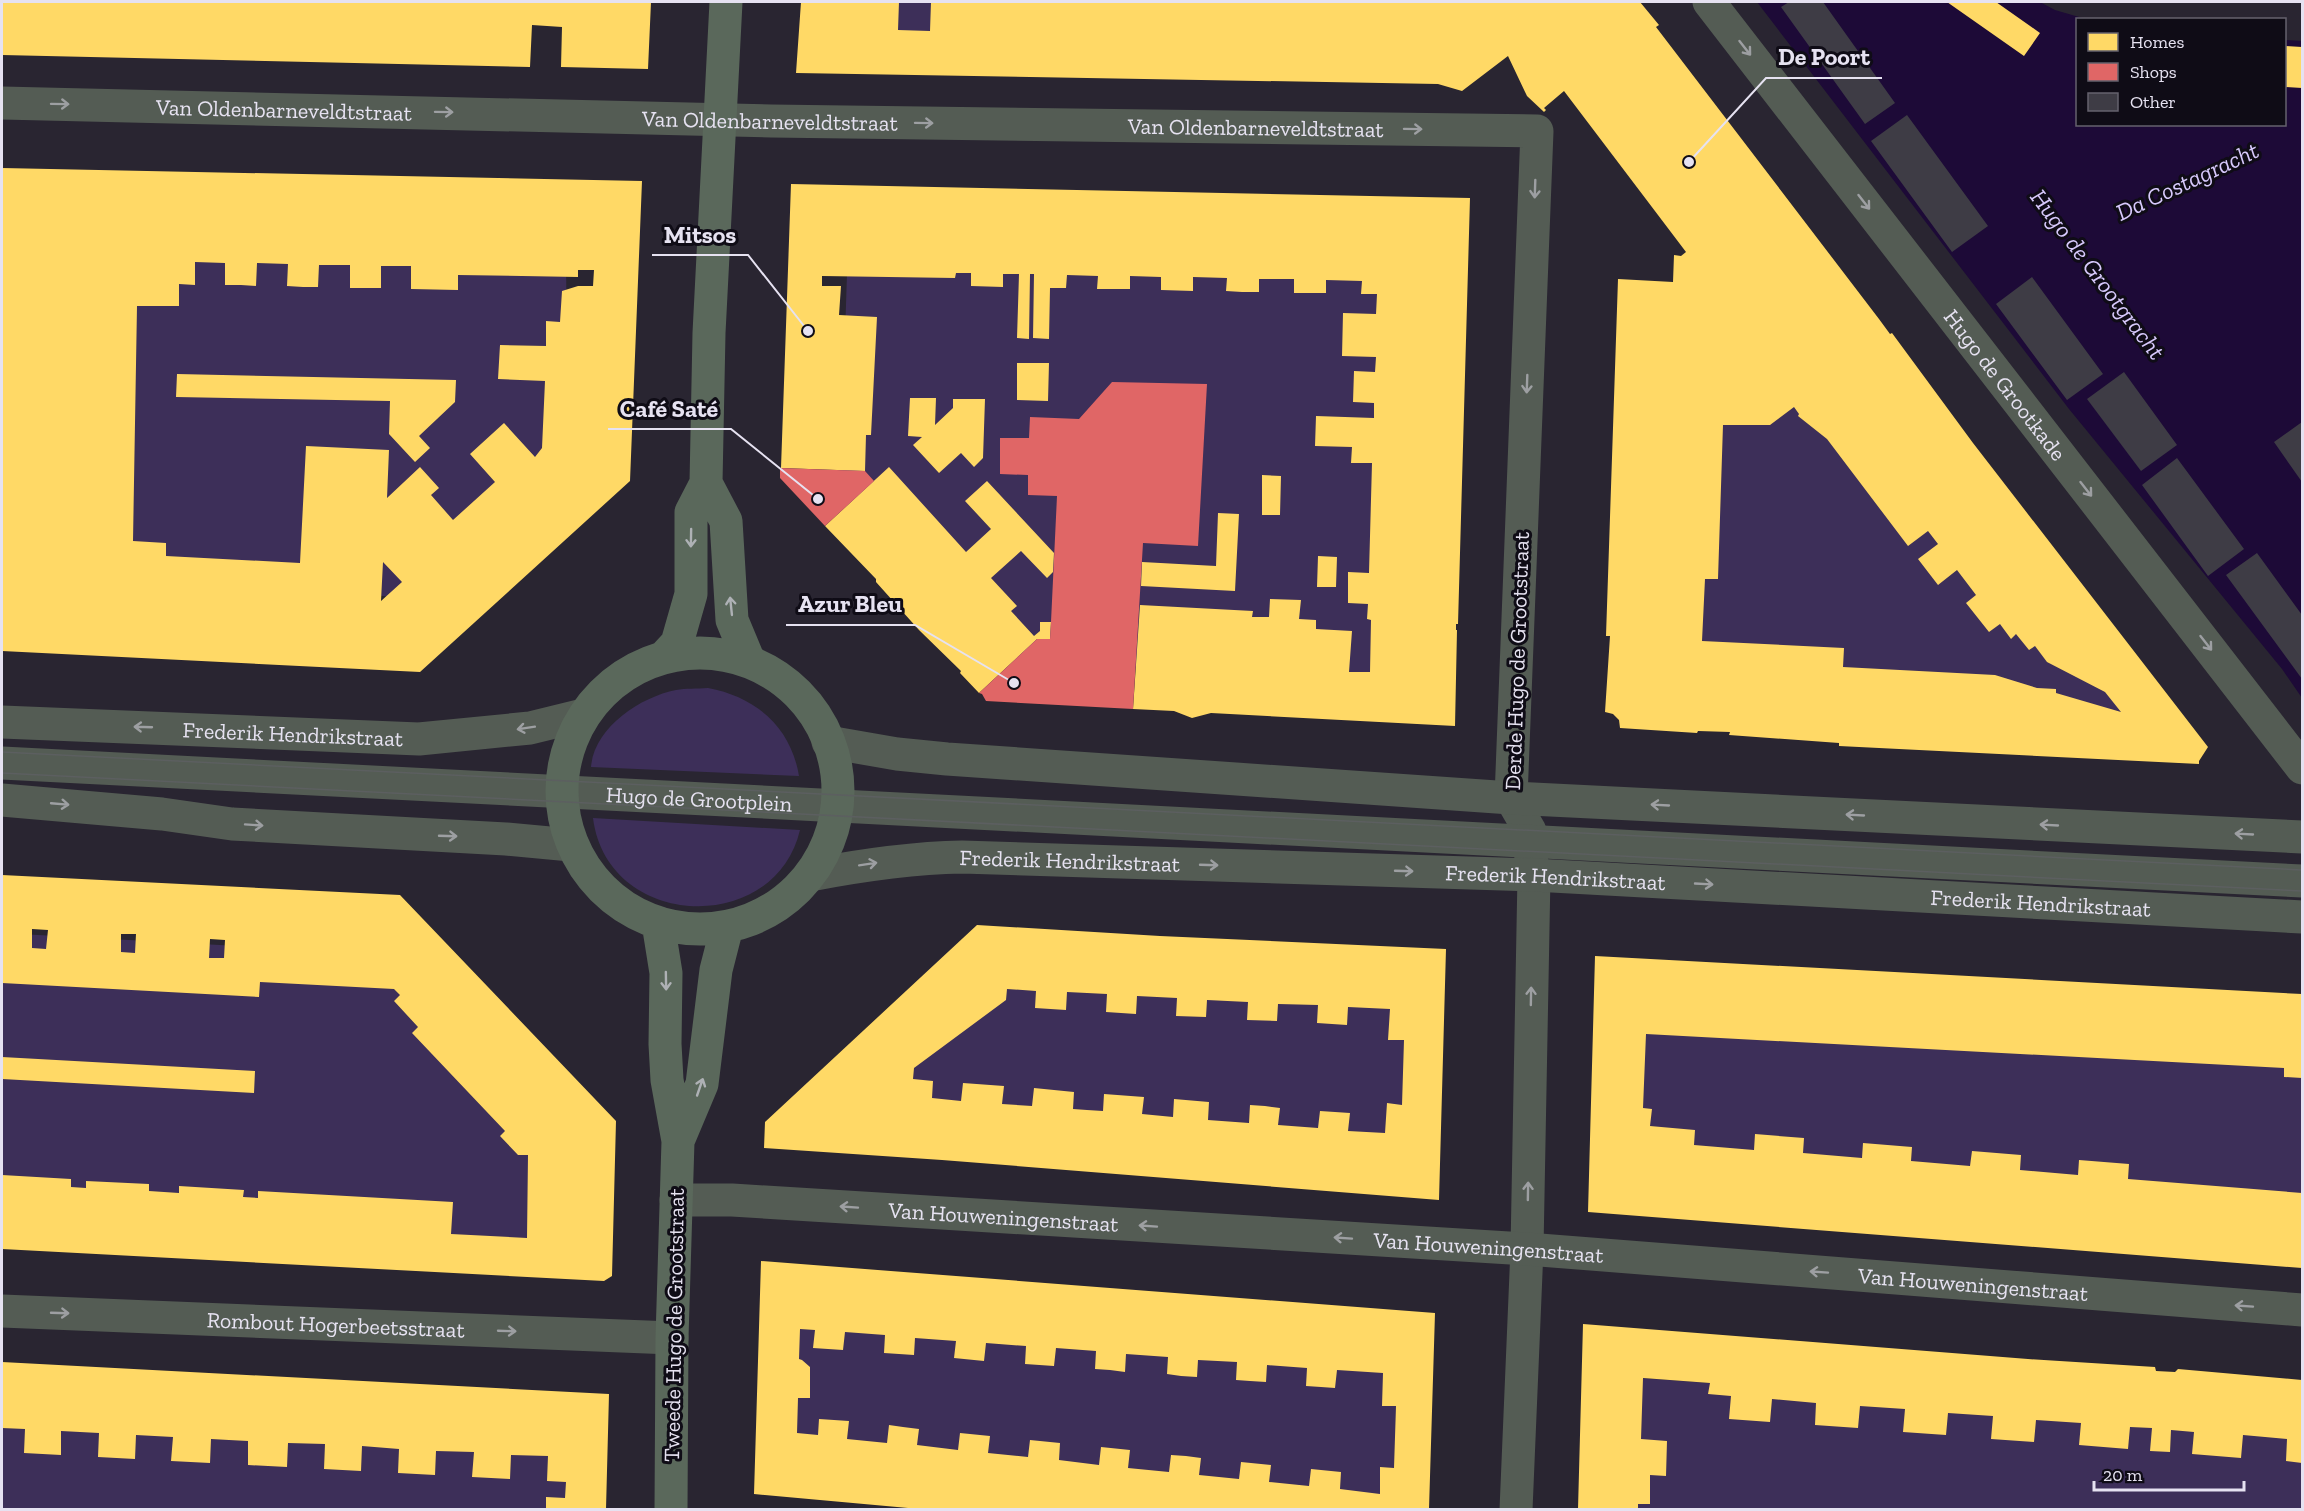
<svg xmlns="http://www.w3.org/2000/svg" width="2304" height="1511" viewBox="0 0 2304 1511" font-family="'Zilla Slab',serif">
<style>
.green{fill:#3d2f59}
.water{fill:#1d0a37}
.homes{fill:#ffd966;fill-rule:evenodd}
.shops{fill:#e06666}
.building{fill:#3e3c45}
.lines{fill:none;stroke-linecap:round;stroke-linejoin:round}
.minor{stroke:#545c54;stroke-width:33}
.major{stroke:#5a685b;stroke-width:33}
.tram{stroke:#5c5f60;stroke-width:1.5}
.oneway{stroke:#9d9fa2}
.oneway2{stroke:#aeb1b5}
.labels{text-anchor:middle;dominant-baseline:central;stroke-width:6;stroke-linejoin:round;paint-order:stroke}
.street-label{font-size:22px;fill:#e6e2f1;stroke:#0f0c16}
.water-label{font-size:24px;font-style:italic;fill:#d7c9fc;stroke:#0f0c16}
.leader{fill:none;stroke:#e6e2f1;stroke-width:2}
.callout-dot{fill:#e6e2f1;stroke:#0f0c16;stroke-width:2}
.callout-label{font-size:24px;text-anchor:middle;font-weight:bold;fill:#e6e2f1;stroke:#0f0c16;stroke-width:6;stroke-linejoin:round;paint-order:stroke}
</style>
<rect width="100%" height="100%" fill="#292531"/>
<path class="green" d="M 887,2 L 944,2 L 943,49 L 887,45 Z
M 848,243 L 1411,261 L 1393,678 L 1014,661 L 840,489 Z
M 122,247 L 566,257 L 568,463 L 409,598 L 113,575 Z
M 1675,373 L 1840,394 L 2150,725 L 1668,671 Z
M 708,688 C 756,697 791,727 799,776 L 591,767 C 594,728 640,697 676,690 C 686,688 697,689 708,688 Z
M 593,818 L 800,830 C 775,937 607,930 593,818 Z
M 2,933 L 365,953 L 561,1141 L 551,1262 L 2,1215 Z
M 988,971 L 1425,997 L 1415,1151 L 814,1112 Z
M 1641,1012 L 2302,1051 L 2302,1210 L 1641,1146 Z
M 778,1324 L 1409,1371 L 1396,1509 L 1308,1509 L 771,1440 Z
M 1628,1377 L 2302,1427 L 2302,1509 L 1626,1510 Z
M 2,1424 L 582,1454 L 573,1509 L 2,1509 Z"/>
<path class="water" d="M 1757,2 L 2040,2 L 2055,10 L 2086,19 L 2078,20 L 2078,124 L 2284,124 L 2285,40 L 2302,41 L 2302,698 L 2282,669 L 2069,409 Z"/>
<path class="homes" d="M 2,2 L 651,2 L 648,69 L 561,67 L 562,27 L 532,25 L 530,67 L 2,55 Z
M 801,2 L 899,2 L 898,30 L 930,31 L 931,2 L 1640,2 L 1659,25 L 1656,27 L 1879,319 L 1890,334 L 1892,333 L 1973,443 L 2208,747 L 2199,761 L 2199,764 L 1839,746 L 1839,743 L 1729,735 L 1730,732 L 1698,731 L 1697,733 L 1620,728 L 1619,720 L 1613,714 L 1605,712 L 1610,636 L 1606,636 L 1618,279 L 1673,282 L 1674,255 L 1681,256 L 1686,252 L 1564,91 L 1544,108 L 1546,110 L 1544,112 L 1527,96 L 1508,56 L 1462,91 L 1438,84 L 796,73 ZM 1794,407 L 1799,414 L 1798,416 L 1827,439 L 1908,546 L 1928,531 L 1938,544 L 1918,559 L 1938,585 L 1957,570 L 1976,595 L 1966,603 L 1989,632 L 2000,624 L 2011,639 L 2016,634 L 2029,650 L 2035,646 L 2047,662 L 2105,692 L 2121,712 L 2056,693 L 2056,689 L 2037,688 L 1995,675 L 1843,667 L 1844,648 L 1702,641 L 1705,579 L 1718,579 L 1723,425 L 1770,425 Z
M 1947,2 L 1996,2 L 2040,33 L 2024,56 Z
M 2284,46 L 2302,47 L 2302,88 L 2284,87 Z
M 2,168 L 642,181 L 630,481 L 420,672 L 2,651 ZM 195,262 L 225,263 L 225,285 L 241,285 L 256,286 L 257,263 L 288,264 L 287,286 L 303,287 L 318,287 L 319,265 L 350,265 L 350,288 L 381,288 L 381,266 L 411,266 L 411,289 L 458,290 L 458,275 L 578,277 L 578,270 L 594,270 L 593,286 L 578,286 L 562,291 L 560,322 L 546,321 L 546,346 L 500,345 L 498,379 L 545,381 L 542,448 L 535,457 L 504,423 L 470,454 L 495,482 L 453,520 L 431,495 L 439,488 L 420,467 L 387,498 L 389,450 L 306,446 L 300,563 L 166,556 L 166,543 L 133,541 L 137,306 L 179,306 L 179,284 L 195,285 ZM 383,562 L 402,582 L 381,601 Z
M 791,184 L 1470,198 L 1458,624 L 1456,624 L 1456,630 L 1457,630 L 1455,726 L 1211,713 L 1192,718 L 1174,711 L 1133,709 L 1140,605 L 1253,611 L 1252,617 L 1269,617 L 1270,599 L 1301,600 L 1299,619 L 1316,620 L 1316,629 L 1352,631 L 1349,672 L 1370,672 L 1371,620 L 1367,619 L 1368,604 L 1348,603 L 1348,572 L 1369,573 L 1372,463 L 1351,463 L 1352,447 L 1315,446 L 1316,416 L 1374,418 L 1374,403 L 1353,402 L 1354,371 L 1375,372 L 1376,357 L 1342,356 L 1343,313 L 1376,314 L 1377,294 L 1361,294 L 1362,281 L 1326,280 L 1326,293 L 1294,293 L 1294,279 L 1259,279 L 1259,292 L 1242,292 L 1226,291 L 1227,278 L 1193,277 L 1193,291 L 1161,290 L 1161,277 L 1130,276 L 1130,289 L 1097,289 L 1098,276 L 1067,275 L 1066,288 L 1050,288 L 1049,339 L 1033,338 L 1034,274 L 1030,274 L 1029,339 L 1017,338 L 1019,274 L 1003,274 L 1003,287 L 971,286 L 971,273 L 956,273 L 955,278 L 822,276 L 822,286 L 841,286 L 839,315 L 877,317 L 871,435 L 866,435 L 865,471 L 781,468 Z
M 1017,363 L 1049,363 L 1048,401 L 1017,400 Z
M 177,374 L 456,380 L 455,402 L 419,436 L 430,448 L 415,462 L 389,434 L 390,401 L 176,397 Z
M 910,398 L 936,398 L 935,425 L 953,408 L 953,399 L 985,399 L 983,458 L 974,467 L 961,453 L 939,473 L 913,445 L 922,437 L 908,436 Z
M 889,467 L 966,552 L 991,529 L 965,501 L 987,481 L 1054,553 L 1053,572 L 1047,578 L 1021,551 L 991,578 L 1017,606 L 1011,611 L 1034,636 L 1040,631 L 1040,622 L 1051,622 L 1050,639 L 1037,639 L 979,693 L 960,673 L 961,671 L 919,630 L 876,582 L 876,579 L 825,526 Z
M 1262,475 L 1281,476 L 1280,515 L 1262,515 Z
M 1218,513 L 1239,514 L 1235,591 L 1141,586 L 1142,562 L 1216,566 Z
M 1318,556 L 1337,557 L 1336,587 L 1317,587 Z
M 2,875 L 400,895 L 616,1121 L 612,1276 L 604,1281 L 2,1249 L 2,1175 L 71,1179 L 71,1187 L 86,1188 L 86,1181 L 149,1184 L 149,1191 L 179,1193 L 179,1186 L 244,1190 L 243,1197 L 258,1198 L 258,1191 L 453,1202 L 451,1234 L 527,1238 L 528,1155 L 518,1155 L 500,1136 L 505,1131 L 412,1033 L 418,1027 L 394,1001 L 400,995 L 394,989 L 260,982 L 259,997 L 2,983 ZM 32,929 L 48,930 L 46,949 L 32,948 ZM 121,934 L 136,934 L 135,953 L 121,952 ZM 210,939 L 225,940 L 224,958 L 209,958 Z
M 977,925 L 1160,936 L 1446,949 L 1439,1200 L 942,1160 L 764,1148 L 765,1122 ZM 1007,989 L 1036,991 L 1035,1008 L 1066,1010 L 1067,992 L 1107,994 L 1106,1012 L 1136,1014 L 1137,996 L 1177,998 L 1176,1016 L 1206,1017 L 1207,1000 L 1248,1002 L 1247,1020 L 1277,1021 L 1278,1004 L 1318,1005 L 1317,1023 L 1347,1025 L 1348,1007 L 1390,1009 L 1388,1040 L 1404,1040 L 1402,1105 L 1387,1103 L 1385,1133 L 1348,1131 L 1350,1113 L 1320,1111 L 1318,1128 L 1278,1125 L 1280,1108 L 1265,1106 L 1250,1105 L 1249,1123 L 1208,1120 L 1209,1102 L 1174,1099 L 1173,1117 L 1142,1114 L 1144,1097 L 1104,1094 L 1103,1111 L 1087,1110 L 1073,1109 L 1074,1092 L 1034,1088 L 1032,1106 L 1002,1104 L 1004,1086 L 963,1083 L 961,1101 L 932,1098 L 933,1081 L 913,1079 L 914,1068 L 1006,1000 Z
M 1595,956 L 2302,994 L 2302,1078 L 2284,1077 L 2284,1068 L 1646,1034 L 1643,1108 L 1652,1109 L 1650,1126 L 1695,1130 L 1694,1145 L 1754,1150 L 1755,1134 L 1804,1138 L 1803,1153 L 1862,1158 L 1863,1143 L 1912,1147 L 1911,1161 L 1970,1166 L 1972,1151 L 2021,1155 L 2020,1170 L 2078,1175 L 2079,1160 L 2129,1164 L 2128,1179 L 2302,1193 L 2302,1268 L 1588,1212 Z
M 2,1057 L 255,1071 L 254,1093 L 2,1079 Z
M 761,1261 L 1435,1313 L 1429,1509 L 919,1509 L 754,1494 ZM 800,1329 L 815,1330 L 813,1348 L 843,1350 L 845,1332 L 885,1335 L 884,1353 L 914,1355 L 915,1338 L 956,1341 L 954,1358 L 984,1361 L 986,1343 L 1026,1346 L 1025,1364 L 1054,1366 L 1056,1348 L 1096,1351 L 1095,1369 L 1110,1370 L 1125,1372 L 1126,1354 L 1168,1357 L 1167,1374 L 1181,1376 L 1197,1377 L 1198,1360 L 1237,1362 L 1236,1380 L 1250,1381 L 1266,1382 L 1267,1365 L 1307,1368 L 1306,1386 L 1321,1387 L 1335,1388 L 1337,1370 L 1383,1373 L 1382,1406 L 1396,1406 L 1394,1468 L 1380,1467 L 1380,1494 L 1340,1489 L 1341,1472 L 1311,1469 L 1309,1486 L 1269,1482 L 1271,1465 L 1241,1462 L 1239,1479 L 1199,1475 L 1201,1458 L 1186,1456 L 1171,1455 L 1169,1472 L 1128,1468 L 1130,1450 L 1101,1447 L 1099,1465 L 1059,1460 L 1060,1443 L 1030,1440 L 1028,1457 L 988,1453 L 990,1436 L 960,1433 L 958,1450 L 917,1445 L 919,1429 L 903,1427 L 889,1425 L 887,1443 L 847,1439 L 849,1421 L 819,1419 L 818,1435 L 797,1433 L 798,1398 L 810,1398 L 810,1367 L 802,1360 L 799,1359 Z
M 1583,1324 L 2028,1359 L 2155,1367 L 2156,1371 L 2175,1372 L 2178,1369 L 2302,1380 L 2302,1463 L 2286,1461 L 2287,1439 L 2243,1435 L 2241,1458 L 2192,1454 L 2194,1432 L 2171,1430 L 2170,1452 L 2150,1451 L 2152,1428 L 2130,1427 L 2128,1449 L 2079,1445 L 2081,1423 L 2036,1420 L 2034,1442 L 1991,1439 L 1993,1416 L 1948,1413 L 1946,1435 L 1903,1432 L 1905,1409 L 1860,1406 L 1858,1428 L 1815,1425 L 1816,1403 L 1772,1399 L 1770,1422 L 1729,1419 L 1731,1396 L 1708,1394 L 1710,1383 L 1643,1378 L 1641,1439 L 1667,1441 L 1666,1476 L 1650,1475 L 1650,1504 L 1638,1504 L 1638,1509 L 1578,1509 Z
M 2,1362 L 609,1394 L 606,1509 L 546,1509 L 546,1497 L 565,1498 L 566,1482 L 547,1481 L 548,1456 L 511,1455 L 510,1479 L 472,1477 L 474,1452 L 436,1451 L 435,1475 L 398,1473 L 399,1449 L 362,1446 L 361,1471 L 324,1469 L 325,1444 L 288,1443 L 287,1467 L 248,1465 L 248,1441 L 229,1440 L 211,1439 L 210,1463 L 171,1461 L 173,1437 L 136,1435 L 135,1459 L 98,1457 L 99,1433 L 61,1431 L 61,1455 L 24,1453 L 25,1429 L 2,1428 Z"/>
<path class="shops" d="M 1112,382 L 1207,384 L 1198,546 L 1143,543 L 1133,709 L 986,701 L 982,694 L 979,693 L 1037,639 L 1050,639 L 1051,622 L 1057,496 L 1028,495 L 1028,475 L 1000,474 L 1000,438 L 1029,438 L 1030,417 L 1079,419 Z
M 780,468 L 865,471 L 874,481 L 825,526 L 780,478 Z"/>
<path class="building" d="M 1789,2 L 1823,2 L 1895,103 L 1865,124 L 1781,7 Z
M 1907,115 L 1988,226 L 1952,252 L 1871,141 Z
M 2032,277 L 2103,374 L 2067,400 L 1996,304 Z
M 2124,372 L 2177,445 L 2141,471 L 2087,399 Z
M 2302,422 L 2302,482 L 2274,442 Z
M 2177,458 L 2244,549 L 2208,576 L 2142,485 Z
M 2257,553 L 2302,615 L 2302,679 L 2226,575 Z"/>
<g class="lines">
<g class="minor">
<path id="s1" d="M 1709,2 L 2302,768"/>
<path id="s2" d="M 2,103 L 771,121 L 1537,131 L 1511,798 L 1530,831 L 1530,851 L 1534,875 L 1527,1249 L 1516,1510"/>
<path id="s3" d="M 2,722 L 419,739 L 530,728 L 583,715"/>
<path d="M 828,742 L 897,754 L 947,759 L 1511,798 L 2302,837"/>
<path id="s4" d="M 2,763 L 2302,881"/>
<path d="M 2,800 L 162,814 L 232,824 L 506,839 L 571,845"/>
<path id="s5" d="M 810,875 C 862,865 910,858 962,857 L 1534,875 L 2302,917"/>
<path id="s6" d="M 676,1200 L 732,1200 L 1527,1249 L 2302,1310"/>
<path id="s7" d="M 2,1311 L 672,1338"/>
</g>
<path class="major" d="M 706,483 L 726,521 L 732,620 L 749,661
M562 791a138 138 0 1 1 276 0a138 138 0 1 1-276 0Z
M 664,657 L 677,643 L 691,594 L 691,512 L 706,483 L 709,333 L 726,2
M 658,923 L 666,973 L 665,1044 L 667,1080 L 678,1141 L 672,1338 L 671,1510
M 678,1141 L 702,1084 L 716,970 L 727,927"/>
<path class="tram" d="M 2,752 L 2302,870
M 2,773 L 2302,891"/>
</g>
<defs><path id="oneway-shaft" d="M-6 0H5M1.5-3L5.5 0L1.5 3" fill="none" stroke-width="1.6" stroke-linecap="round" stroke-linejoin="round" transform="scale(1.5)"/></defs>
<g class="oneway">
<use href="#oneway-shaft" transform="translate(1745 48) rotate(52)"/>
<use href="#oneway-shaft" transform="translate(60 104) rotate(1)"/>
<use href="#oneway-shaft" transform="translate(444 112) rotate(1)"/>
<use href="#oneway-shaft" transform="translate(924 123) rotate(1)"/>
<use href="#oneway-shaft" transform="translate(1413 129) rotate(1)"/>
<use href="#oneway-shaft" transform="translate(1535 189) rotate(92)"/>
<use href="#oneway-shaft" transform="translate(1864 202) rotate(52)"/>
<use href="#oneway-shaft" transform="translate(1527 384) rotate(92)"/>
<use href="#oneway-shaft" transform="translate(2086 489) rotate(52)"/>
<use href="#oneway-shaft" transform="translate(2206 643) rotate(52)"/>
<use href="#oneway-shaft" transform="translate(143 727) rotate(-178)"/>
<use href="#oneway-shaft" transform="translate(526 728) rotate(171)"/>
<use href="#oneway-shaft" transform="translate(60 804) rotate(5)"/>
<use href="#oneway-shaft" transform="translate(1660 805) rotate(-177)"/>
<use href="#oneway-shaft" transform="translate(1855 815) rotate(-177)"/>
<use href="#oneway-shaft" transform="translate(254 825) rotate(4)"/>
<use href="#oneway-shaft" transform="translate(2049 825) rotate(-177)"/>
<use href="#oneway-shaft" transform="translate(2244 834) rotate(-177)"/>
<use href="#oneway-shaft" transform="translate(448 836) rotate(2)"/>
<use href="#oneway-shaft" transform="translate(868 864) rotate(-9)"/>
<use href="#oneway-shaft" transform="translate(1209 865) rotate(2)"/>
<use href="#oneway-shaft" transform="translate(1404 871) rotate(2)"/>
<use href="#oneway-shaft" transform="translate(1704 884) rotate(3)"/>
<use href="#oneway-shaft" transform="translate(1531 996) rotate(-89)"/>
<use href="#oneway-shaft" transform="translate(1528 1191) rotate(-89)"/>
<use href="#oneway-shaft" transform="translate(849 1207) rotate(-176)"/>
<use href="#oneway-shaft" transform="translate(1148 1226) rotate(-176)"/>
<use href="#oneway-shaft" transform="translate(1343 1238) rotate(-176)"/>
<use href="#oneway-shaft" transform="translate(1819 1272) rotate(-176)"/>
<use href="#oneway-shaft" transform="translate(2244 1306) rotate(-176)"/>
<use href="#oneway-shaft" transform="translate(60 1313) rotate(2)"/>
<use href="#oneway-shaft" transform="translate(507 1331) rotate(2)"/>
</g>
<g class="oneway2">
<use href="#oneway-shaft" transform="translate(691 538) rotate(91)"/>
<use href="#oneway-shaft" transform="translate(731 606) rotate(-96)"/>
<use href="#oneway-shaft" transform="translate(666 981) rotate(89)"/>
<use href="#oneway-shaft" transform="translate(700 1087) rotate(-71)"/>
</g>
<g class="labels">
<g class="street-label">
<text stroke="none"><textPath href="#s2" startOffset="282">Van Oldenbarneveldtstraat</textPath></text>
<text stroke="none"><textPath href="#s2" startOffset="768">Van Oldenbarneveldtstraat</textPath></text>
<text stroke="none"><textPath href="#s2" startOffset="1254">Van Oldenbarneveldtstraat</textPath></text>
<text stroke="none"><textPath href="#s1" startOffset="484">Hugo de Grootkade</textPath></text>
<text transform="translate(1517 661) rotate(-88)">Derde Hugo de Grootstraat</text>
<text stroke="none"><textPath href="#s3" startOffset="291">Frederik Hendrikstraat</textPath></text>
<text stroke="none"><textPath href="#s4" startOffset="698">Hugo de Grootplein</textPath></text>
<text stroke="none"><textPath href="#s5" startOffset="261">Frederik Hendrikstraat</textPath></text>
<text stroke="none"><textPath href="#s5" startOffset="747">Frederik Hendrikstraat</textPath></text>
<text stroke="none"><textPath href="#s5" startOffset="1233">Frederik Hendrikstraat</textPath></text>
<text stroke="none"><textPath href="#s6" startOffset="328">Van Houweningenstraat</textPath></text>
<text stroke="none"><textPath href="#s6" startOffset="814">Van Houweningenstraat</textPath></text>
<text stroke="none"><textPath href="#s6" startOffset="1300">Van Houweningenstraat</textPath></text>
<text stroke="none"><textPath href="#s7" startOffset="334">Rombout Hogerbeetsstraat</textPath></text>
<text transform="translate(674 1325) rotate(-89)">Tweede Hugo de Grootstraat</text>
</g>
<g class="water-label">
<text transform="translate(2187 181) rotate(-25)">Da Costagracht</text>
<text transform="translate(2098 274) rotate(53)">Hugo de Grootgracht</text>
</g>
</g>
<path class="leader" d="M1689 162L1766 78H1882M808 331L748 255H652M818 499L731 429H608M1014 683L915 625H786"/>
<g class="callout-dot">
<circle cx="1689" cy="162" r="6"/>
<circle cx="808" cy="331" r="6"/>
<circle cx="818" cy="499" r="6"/>
<circle cx="1014" cy="683" r="6"/>
</g>
<g class="callout-label">
<text x="1824" y="65">De Poort</text>
<text x="700" y="243">Mitsos</text>
<text x="669" y="417">Café Saté</text>
<text x="850" y="612">Azur Bleu</text>
</g>
<rect width="2304" height="1511" fill="none" stroke="#e6e2f1" stroke-width="6"/>
<rect x="2076" y="18" width="210" height="108" fill="#0f0c16" stroke="#65626e" stroke-width="1.5"/>
<rect x="2088" y="33" width="30" height="18" fill="#ffd966" stroke="#65626e" stroke-width="1.5"/>
<text x="2130" y="48" font-size="18" fill="#e6e2f1">Homes</text>
<rect x="2088" y="63" width="30" height="18" fill="#e06666" stroke="#65626e" stroke-width="1.5"/>
<text x="2130" y="78" font-size="18" fill="#e6e2f1">Shops</text>
<rect x="2088" y="93" width="30" height="18" fill="#3e3c45" stroke="#65626e" stroke-width="1.5"/>
<text x="2130" y="108" font-size="18" fill="#e6e2f1">Other</text>
<path d="M2094 1481v9h150v-9" fill="none" stroke="#e6e2f1" stroke-width="3"/>
<text x="2103" y="1481" font-size="18" fill="#e6e2f1" stroke="#0f0c16" stroke-width="4.5" paint-order="stroke">20 m</text>
</svg>
